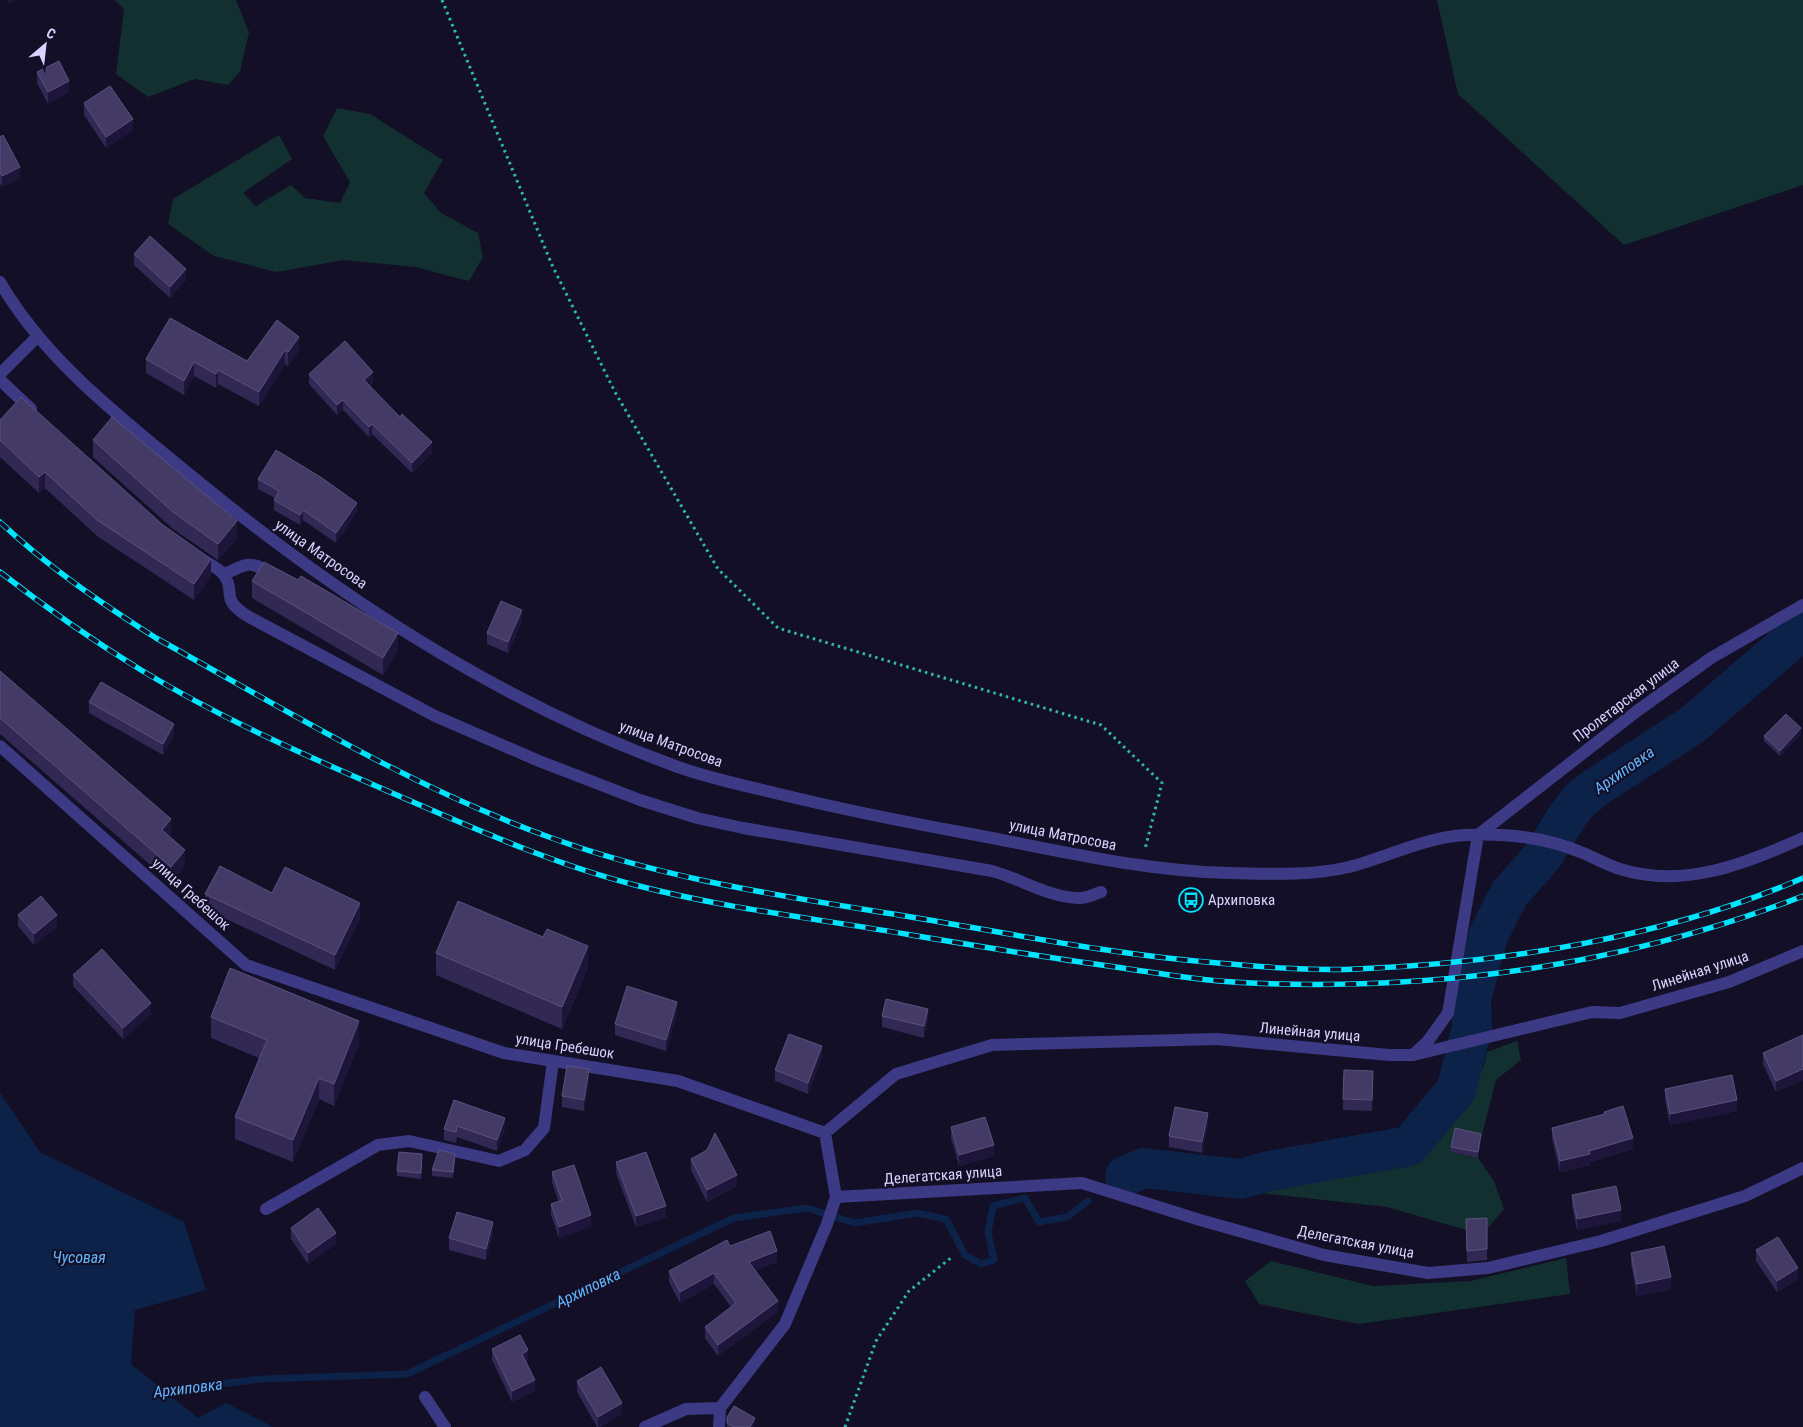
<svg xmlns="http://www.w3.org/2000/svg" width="1803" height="1427" viewBox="0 0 1803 1427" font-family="'Roboto Condensed',sans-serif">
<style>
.green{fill:#12302f}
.water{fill:#0c2248}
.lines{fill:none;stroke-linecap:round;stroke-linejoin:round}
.stream{stroke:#0c2248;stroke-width:7}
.river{stroke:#0c2248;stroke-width:40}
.path{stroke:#2fb8b0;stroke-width:3;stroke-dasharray:2.5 4;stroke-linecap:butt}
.minor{stroke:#3d3a85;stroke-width:12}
.rail-casing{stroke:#00e5ff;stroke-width:5.5}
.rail{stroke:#130f26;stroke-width:4;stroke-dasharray:11;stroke-linecap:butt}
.wall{fill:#312854}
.shaded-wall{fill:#1d163a}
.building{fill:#433a66;stroke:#5a527e}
.labels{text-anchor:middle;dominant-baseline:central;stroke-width:4.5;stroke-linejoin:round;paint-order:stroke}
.street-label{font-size:15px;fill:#d9d4ff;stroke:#130f26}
.poi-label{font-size:15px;fill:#d9d4ff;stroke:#130f26;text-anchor:start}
.water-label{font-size:16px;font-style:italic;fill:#62b6ff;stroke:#130f26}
</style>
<rect width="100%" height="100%" fill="#130f26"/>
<path class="green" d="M 115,0 L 236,0 L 249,32 L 240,72 L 228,85 L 195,79 L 148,97 L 116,74 L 124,9 Z
M 1437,0 L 1803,0 L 1803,185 L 1624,245 L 1458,94 Z
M 337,108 L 370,114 L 443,160 L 424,193 L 441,213 L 478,233 L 483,257 L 469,281 L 415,267 L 344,260 L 276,272 L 214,256 L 168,224 L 173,199 L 279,135 L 292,159 L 243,193 L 256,206 L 291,185 L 305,198 L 340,203 L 350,182 L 323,136 Z
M 1517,1041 L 1521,1060 L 1496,1080 L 1481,1139 L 1455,1134 L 1451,1152 L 1478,1158 L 1494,1181 L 1504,1209 L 1487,1229 L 1466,1230 L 1387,1207 L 1242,1191 L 1159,1187 L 1165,1162 L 1262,1161 L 1374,1143 L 1410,1134 L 1451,1086 L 1483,1069 L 1487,1052 Z
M 1566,1258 L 1570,1294 L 1359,1324 L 1259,1304 L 1245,1281 L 1271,1261 L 1373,1286 L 1470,1281 Z"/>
<path class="water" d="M 0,1093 L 40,1152 L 184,1222 L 206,1290 L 135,1310 L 131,1364 L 198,1418 L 226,1403 L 273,1427 L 0,1427 Z"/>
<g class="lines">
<path class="stream" d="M 156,1392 L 261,1379 L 407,1374 L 734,1218 L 807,1208 L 855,1223 L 917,1213 L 946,1219 L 965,1255 L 981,1264 L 994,1260 L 988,1232 L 993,1206 L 1025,1198 L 1039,1222 L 1067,1217 L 1088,1201"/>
<path class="river" d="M 1125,1176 L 1144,1168 L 1240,1179 L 1269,1171 L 1409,1146 L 1456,1090 L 1472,1028 L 1471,999 L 1488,936 L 1503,906 L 1510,893 L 1542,857 L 1568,815 L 1581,799 L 1598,786 L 1692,725 L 1803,630"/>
<path class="path" d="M 442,0 L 552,265 L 615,392 L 718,569 L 778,628 L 1101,725 L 1162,783 L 1145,849
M 845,1427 L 876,1341 L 909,1291 L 952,1257"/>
<path class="minor" d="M 0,282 C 46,361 120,417 189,474 C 336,595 498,702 678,767 C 709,778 742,785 775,793 C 840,809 905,822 971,834 C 1057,850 1142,871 1229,873 C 1269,874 1311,876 1349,867 C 1387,857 1426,837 1465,835 C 1505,833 1546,837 1583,853 C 1595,858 1607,865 1620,869 C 1683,889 1745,864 1803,838
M 0,374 L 37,337
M 0,380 L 31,409
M 197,557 C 205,562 218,567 224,575 C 237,593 218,598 249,617 L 435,716 L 539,761 L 640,800 L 697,818 L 743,828 L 992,871 C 1021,879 1048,897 1078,898 C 1086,899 1094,894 1101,892
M 223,574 C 232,572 238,566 247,565 C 256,563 266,571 274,574
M 0,746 L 246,965 L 504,1053 L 678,1081 L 825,1133
M 1478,835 L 1637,711 L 1711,658 L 1803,605
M 1413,1055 L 1428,1041 L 1448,1013 L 1478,835
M 825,1133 L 896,1074 L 992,1045 L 1217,1039 L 1389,1055 L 1413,1055 L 1592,1012 L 1620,1013 L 1729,982 L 1803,951
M 836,1197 L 1082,1183 L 1200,1220 L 1324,1255 L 1428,1273 L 1488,1268 L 1601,1241 L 1745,1196 L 1803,1168
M 266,1209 L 378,1145 L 409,1141 L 499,1161 L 525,1150 L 544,1128 L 553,1061
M 425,1397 L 445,1427
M 720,1408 L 785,1324 L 827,1224 L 836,1197 L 825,1133
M 645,1427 L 686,1409 L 720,1408
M 719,1427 L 720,1408"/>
<g class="rail-casing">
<path id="rail" d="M 0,522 C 48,567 101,603 156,638 C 284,709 411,787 549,837 C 666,880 789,897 911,917 C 1013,934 1115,955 1218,963 C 1264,967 1311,971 1357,969 C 1504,963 1667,937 1803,878
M 0,572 C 45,607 92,640 141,670 C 225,721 316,760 406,799 C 482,832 559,866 639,886 C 728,909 820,919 911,935 C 977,946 1043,957 1109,966 C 1156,973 1203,981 1251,983 C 1443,991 1624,965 1803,896"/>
</g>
<use href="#rail" class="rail"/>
</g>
<path class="wall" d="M 37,72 L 69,92 L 48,104 L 37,83 Z
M 84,103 L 133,130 L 106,148 L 84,115 Z
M 0,137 L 20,178 L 2,187 L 0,183 Z
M 134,254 L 186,280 L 170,298 L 134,265 Z
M 277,320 L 299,351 L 288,366 L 285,364 L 259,406 L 218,384 L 216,388 L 194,376 L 184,395 L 146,373 L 146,359 L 247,361 Z
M 309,374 L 373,382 L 370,386 L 432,453 L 412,473 L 372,434 L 369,437 L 343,410 L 337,415 L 309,384 Z
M 0,420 L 211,576 L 194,600 L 97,536 L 45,488 L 39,493 L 0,457 Z
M 93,440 L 237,538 L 218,560 L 173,529 L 93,457 Z
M 258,479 L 357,512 L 336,543 L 303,520 L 300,525 L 274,510 L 274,500 L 275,498 L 258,489 Z
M 252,581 L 398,650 L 383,675 L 252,598 Z
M 522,621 L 508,653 L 487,644 L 487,633 Z
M 0,671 L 171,836 L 170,837 L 185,866 L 171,883 L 0,734 Z
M 89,702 L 174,735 L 163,755 L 89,713 Z
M 1801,734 L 1780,756 L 1764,741 L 1764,736 Z
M 272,893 L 360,919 L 335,970 L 205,909 L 205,894 Z
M 18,915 L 57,927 L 34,945 L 18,926 Z
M 436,953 L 588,968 L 562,1029 L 436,975 Z
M 73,975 L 151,1014 L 123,1039 L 73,986 Z
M 677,1013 L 666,1051 L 615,1035 L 615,1024 Z
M 882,1016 L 928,1020 L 924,1038 L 882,1027 Z
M 211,1017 L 359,1043 L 334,1106 L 319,1099 L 293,1162 L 235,1139 L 235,1117 L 259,1058 L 211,1038 Z
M 1803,1035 L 1803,1080 L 1776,1092 L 1763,1064 L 1763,1053 Z
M 822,1057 L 808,1094 L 775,1081 L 775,1070 Z
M 589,1080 L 584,1111 L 562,1107 L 562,1096 Z
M 1373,1082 L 1372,1111 L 1343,1110 L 1343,1099 Z
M 1665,1089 L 1737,1111 L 1670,1125 L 1665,1100 Z
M 454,1100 L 505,1129 L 497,1151 L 457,1137 L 456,1143 L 444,1140 L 444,1129 Z
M 1604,1112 L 1633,1149 L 1590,1162 L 1590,1165 L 1560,1172 L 1552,1139 L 1552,1128 L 1604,1115 Z
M 1208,1124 L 1202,1153 L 1169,1147 L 1169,1136 Z
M 951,1127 L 994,1156 L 959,1166 L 951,1138 Z
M 1481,1139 L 1478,1158 L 1451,1152 L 1451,1147 Z
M 691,1159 L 737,1186 L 707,1202 L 691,1170 Z
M 422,1160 L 421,1179 L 397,1176 L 397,1171 Z
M 455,1160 L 453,1178 L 432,1176 L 432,1170 Z
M 616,1162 L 666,1217 L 636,1227 L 616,1173 Z
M 552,1172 L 591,1227 L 559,1238 L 551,1215 L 551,1204 L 559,1202 L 552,1183 Z
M 1572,1195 L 1621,1221 L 1577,1230 L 1572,1206 Z
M 1487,1218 L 1487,1260 L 1467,1262 L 1466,1219 Z
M 291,1228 L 336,1244 L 308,1264 L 291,1239 Z
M 493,1234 L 486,1260 L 449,1250 L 449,1238 Z
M 730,1246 L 777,1262 L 755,1270 L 778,1312 L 718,1356 L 705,1338 L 705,1327 L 731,1307 L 714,1284 L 680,1303 L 669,1282 L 669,1271 Z
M 1756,1250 L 1798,1279 L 1777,1292 L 1756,1261 Z
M 1631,1253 L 1671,1289 L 1637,1296 L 1631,1264 Z
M 492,1349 L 528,1362 L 526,1362 L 535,1391 L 512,1402 L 492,1360 Z
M 577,1381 L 622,1414 L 599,1427 L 597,1427 L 577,1392 Z
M 727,1417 L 755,1424 L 753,1427 L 727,1427 Z"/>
<path class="shaded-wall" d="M 8,0 L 15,0 L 8,4 Z
M 69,81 L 69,92 L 48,104 L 48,92 Z
M 133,119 L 133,130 L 106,148 L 106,137 Z
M 20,167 L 20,178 L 2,187 L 2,176 Z
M 186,269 L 186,280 L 170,298 L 170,287 Z
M 299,337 L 299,351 L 288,366 L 288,352 Z
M 285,350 L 285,364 L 259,406 L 259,392 Z
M 194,362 L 194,376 L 184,395 L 184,381 Z
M 218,370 L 218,384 L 216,388 L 216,374 Z
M 373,372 L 373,382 L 364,390 L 364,380 Z
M 343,400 L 343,410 L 337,415 L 337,405 Z
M 372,424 L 372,434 L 369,437 L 369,427 Z
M 432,442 L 432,453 L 412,473 L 412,463 Z
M 45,472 L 45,488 L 39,493 L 39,477 Z
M 357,503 L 357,512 L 336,543 L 336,533 Z
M 303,510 L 303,520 L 300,525 L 300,515 Z
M 237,521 L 237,538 L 218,560 L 218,544 Z
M 211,559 L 211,576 L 194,600 L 194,584 Z
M 522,610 L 522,621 L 508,653 L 508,642 Z
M 398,633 L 398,650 L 383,675 L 383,658 Z
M 174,724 L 174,735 L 163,755 L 163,744 Z
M 1801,728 L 1801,734 L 1780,756 L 1780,751 Z
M 171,819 L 171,836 L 162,846 L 162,830 Z
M 185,850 L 185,866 L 171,883 L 171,867 Z
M 360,903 L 360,919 L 335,970 L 335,955 Z
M 57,915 L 57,927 L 34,945 L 34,934 Z
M 588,946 L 588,968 L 562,1029 L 562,1007 Z
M 677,1002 L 677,1013 L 666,1051 L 666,1040 Z
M 151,1003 L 151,1014 L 123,1039 L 123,1028 Z
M 928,1009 L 928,1020 L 924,1038 L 924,1026 Z
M 359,1021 L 359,1043 L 334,1106 L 334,1084 Z
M 822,1046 L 822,1057 L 808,1094 L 808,1083 Z
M 589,1069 L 589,1080 L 584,1111 L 584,1100 Z
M 1803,1069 L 1803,1080 L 1776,1092 L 1776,1081 Z
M 319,1078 L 319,1099 L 293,1162 L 293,1140 Z
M 1737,1100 L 1737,1111 L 1670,1125 L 1670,1114 Z
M 1208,1113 L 1208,1124 L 1202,1153 L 1202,1142 Z
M 505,1118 L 505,1129 L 497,1151 L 497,1140 Z
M 1481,1134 L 1481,1139 L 1478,1158 L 1478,1152 Z
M 1633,1138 L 1633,1149 L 1590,1162 L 1590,1165 L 1560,1172 L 1560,1161 L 1589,1151 Z
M 994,1145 L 994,1156 L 959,1166 L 959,1155 Z
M 737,1175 L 737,1186 L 707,1202 L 707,1190 Z
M 666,1206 L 666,1217 L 636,1227 L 636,1216 Z
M 1621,1210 L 1621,1221 L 1577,1230 L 1577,1219 Z
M 591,1215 L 591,1227 L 559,1238 L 559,1227 Z
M 493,1222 L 493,1234 L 486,1260 L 486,1249 Z
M 336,1233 L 336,1244 L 308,1264 L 308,1253 Z
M 777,1251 L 777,1262 L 749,1273 L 749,1262 Z
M 1798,1268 L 1798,1279 L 1777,1292 L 1777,1281 Z
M 714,1273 L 714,1284 L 680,1303 L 680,1292 Z
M 1671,1277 L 1671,1289 L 1637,1296 L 1637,1284 Z
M 778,1301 L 778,1312 L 718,1356 L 718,1345 Z
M 528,1350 L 528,1362 L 522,1365 L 522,1354 Z
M 535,1380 L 535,1391 L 512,1402 L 512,1391 Z
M 622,1403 L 622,1414 L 598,1427 L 598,1417 Z
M 755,1418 L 755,1424 L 753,1427 L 750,1427 Z"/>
<path class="building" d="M 59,61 L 69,81 L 48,92 L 37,72 Z
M 110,86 L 133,119 L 106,137 L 84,103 Z
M 3,135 L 20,167 L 2,176 L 0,172 L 0,137 Z
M 150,236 L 186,269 L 170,287 L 134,254 Z
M 170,318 L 247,361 L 277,320 L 299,337 L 288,352 L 285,350 L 259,392 L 218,370 L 216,374 L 194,362 L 184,381 L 146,359 Z
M 345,341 L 373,372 L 364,380 L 400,417 L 402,414 L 432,442 L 412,463 L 372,424 L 369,427 L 343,400 L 337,405 L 309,374 Z
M 21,397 L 163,525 L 211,559 L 194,584 L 97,520 L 45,472 L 39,477 L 0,440 L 0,420 Z
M 112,417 L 237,521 L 218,544 L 173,512 L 93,440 Z
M 276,450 L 322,478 L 357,503 L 336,533 L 303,510 L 300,515 L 274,500 L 279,491 L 258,479 Z
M 264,562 L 298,580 L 301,576 L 398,633 L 383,658 L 252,581 Z
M 501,601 L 522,610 L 508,642 L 487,633 Z
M 0,671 L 171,819 L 162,830 L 185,850 L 171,867 L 0,718 Z
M 101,682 L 174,724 L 163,744 L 89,702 Z
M 1786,714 L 1801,728 L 1780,751 L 1764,736 Z
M 220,866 L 272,893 L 285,867 L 360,903 L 335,955 L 205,894 Z
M 41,896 L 57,915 L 34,934 L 18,915 Z
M 458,901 L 543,937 L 547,929 L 588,946 L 562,1007 L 436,953 Z
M 102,949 L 151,1003 L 123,1028 L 73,975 Z
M 230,968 L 359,1021 L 334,1084 L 319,1078 L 293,1140 L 235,1117 L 267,1040 L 211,1017 Z
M 627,986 L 677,1002 L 666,1040 L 615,1024 Z
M 886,999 L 928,1009 L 924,1026 L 882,1016 Z
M 789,1034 L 822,1046 L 808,1083 L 775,1070 Z
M 1803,1035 L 1803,1069 L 1776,1081 L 1763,1053 Z
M 567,1066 L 589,1069 L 584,1100 L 562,1096 Z
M 1344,1070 L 1373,1071 L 1372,1100 L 1343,1099 Z
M 1732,1075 L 1737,1100 L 1670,1114 L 1665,1089 Z
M 454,1100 L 505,1118 L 497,1140 L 457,1126 L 456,1132 L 444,1129 Z
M 1623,1106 L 1633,1138 L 1589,1151 L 1590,1154 L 1560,1161 L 1552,1128 L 1605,1114 L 1604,1112 Z
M 1175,1107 L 1208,1113 L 1202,1142 L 1169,1136 Z
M 985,1117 L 994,1145 L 959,1155 L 951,1127 Z
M 1455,1128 L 1481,1134 L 1478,1152 L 1451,1147 Z
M 715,1133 L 737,1175 L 707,1190 L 691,1159 L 707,1150 Z
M 439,1150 L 455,1154 L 453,1172 L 432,1170 Z
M 399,1152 L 422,1154 L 421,1173 L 397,1171 Z
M 646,1152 L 666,1206 L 636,1216 L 616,1162 Z
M 574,1165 L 591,1215 L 559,1227 L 551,1204 L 562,1200 L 552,1172 Z
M 1616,1186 L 1621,1210 L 1577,1219 L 1572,1195 Z
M 318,1208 L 336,1233 L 308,1253 L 291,1228 Z
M 457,1212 L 493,1222 L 486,1249 L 449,1238 Z
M 1487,1218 L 1487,1249 L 1467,1251 L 1466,1219 Z
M 770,1231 L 777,1251 L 749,1262 L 778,1301 L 718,1345 L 705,1327 L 736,1303 L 714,1273 L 680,1292 L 669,1271 L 727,1240 L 730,1246 Z
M 1778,1237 L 1798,1268 L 1777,1281 L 1756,1250 Z
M 1664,1246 L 1671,1277 L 1637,1284 L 1631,1253 Z
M 520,1335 L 528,1350 L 522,1354 L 535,1380 L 512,1391 L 492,1349 Z
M 601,1367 L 622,1403 L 598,1417 L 577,1381 Z
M 734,1406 L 755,1418 L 750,1427 L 734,1427 L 727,1423 L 727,1417 Z"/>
<defs>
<g id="bus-ring" transform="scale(1.25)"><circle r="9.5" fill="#130f26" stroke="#00e5ff" stroke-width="1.5"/><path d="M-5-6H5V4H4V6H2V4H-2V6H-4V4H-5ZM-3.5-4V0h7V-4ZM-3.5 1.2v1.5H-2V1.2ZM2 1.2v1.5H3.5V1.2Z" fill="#00e5ff"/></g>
</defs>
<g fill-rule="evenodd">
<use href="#bus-ring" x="1191" y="900"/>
</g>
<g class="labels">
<g class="street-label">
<text transform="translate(321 554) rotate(35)">улица Матросова</text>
<text transform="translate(1626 700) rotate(-37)">Пролетарская улица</text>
<text transform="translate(671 744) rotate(20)">улица Матросова</text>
<text transform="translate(1063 835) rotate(11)">улица Матросова</text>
<text transform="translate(191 894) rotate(42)">улица Гребешок</text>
<text transform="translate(1700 971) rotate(-18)">Линейная улица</text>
<text transform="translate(1310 1032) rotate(5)">Линейная улица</text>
<text transform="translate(565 1046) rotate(9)">улица Гребешок</text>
<text transform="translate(943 1175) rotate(-4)">Делегатская улица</text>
<text transform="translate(1356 1242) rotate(11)">Делегатская улица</text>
</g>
<g class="poi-label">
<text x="1208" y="900">Архиповка</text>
</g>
<g class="water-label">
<text transform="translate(1624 770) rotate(-35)">Архиповка</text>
<text x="79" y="1257">Чусовая</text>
<text transform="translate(588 1288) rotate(-26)">Архиповка</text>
<text transform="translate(188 1388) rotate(-7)">Архиповка</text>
</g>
</g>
<g transform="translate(45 45) rotate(28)" stroke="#130f26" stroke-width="4" paint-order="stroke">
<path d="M0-4L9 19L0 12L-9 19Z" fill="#d9d4ff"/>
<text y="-8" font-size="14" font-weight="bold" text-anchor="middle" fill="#d9d4ff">С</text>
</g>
</svg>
